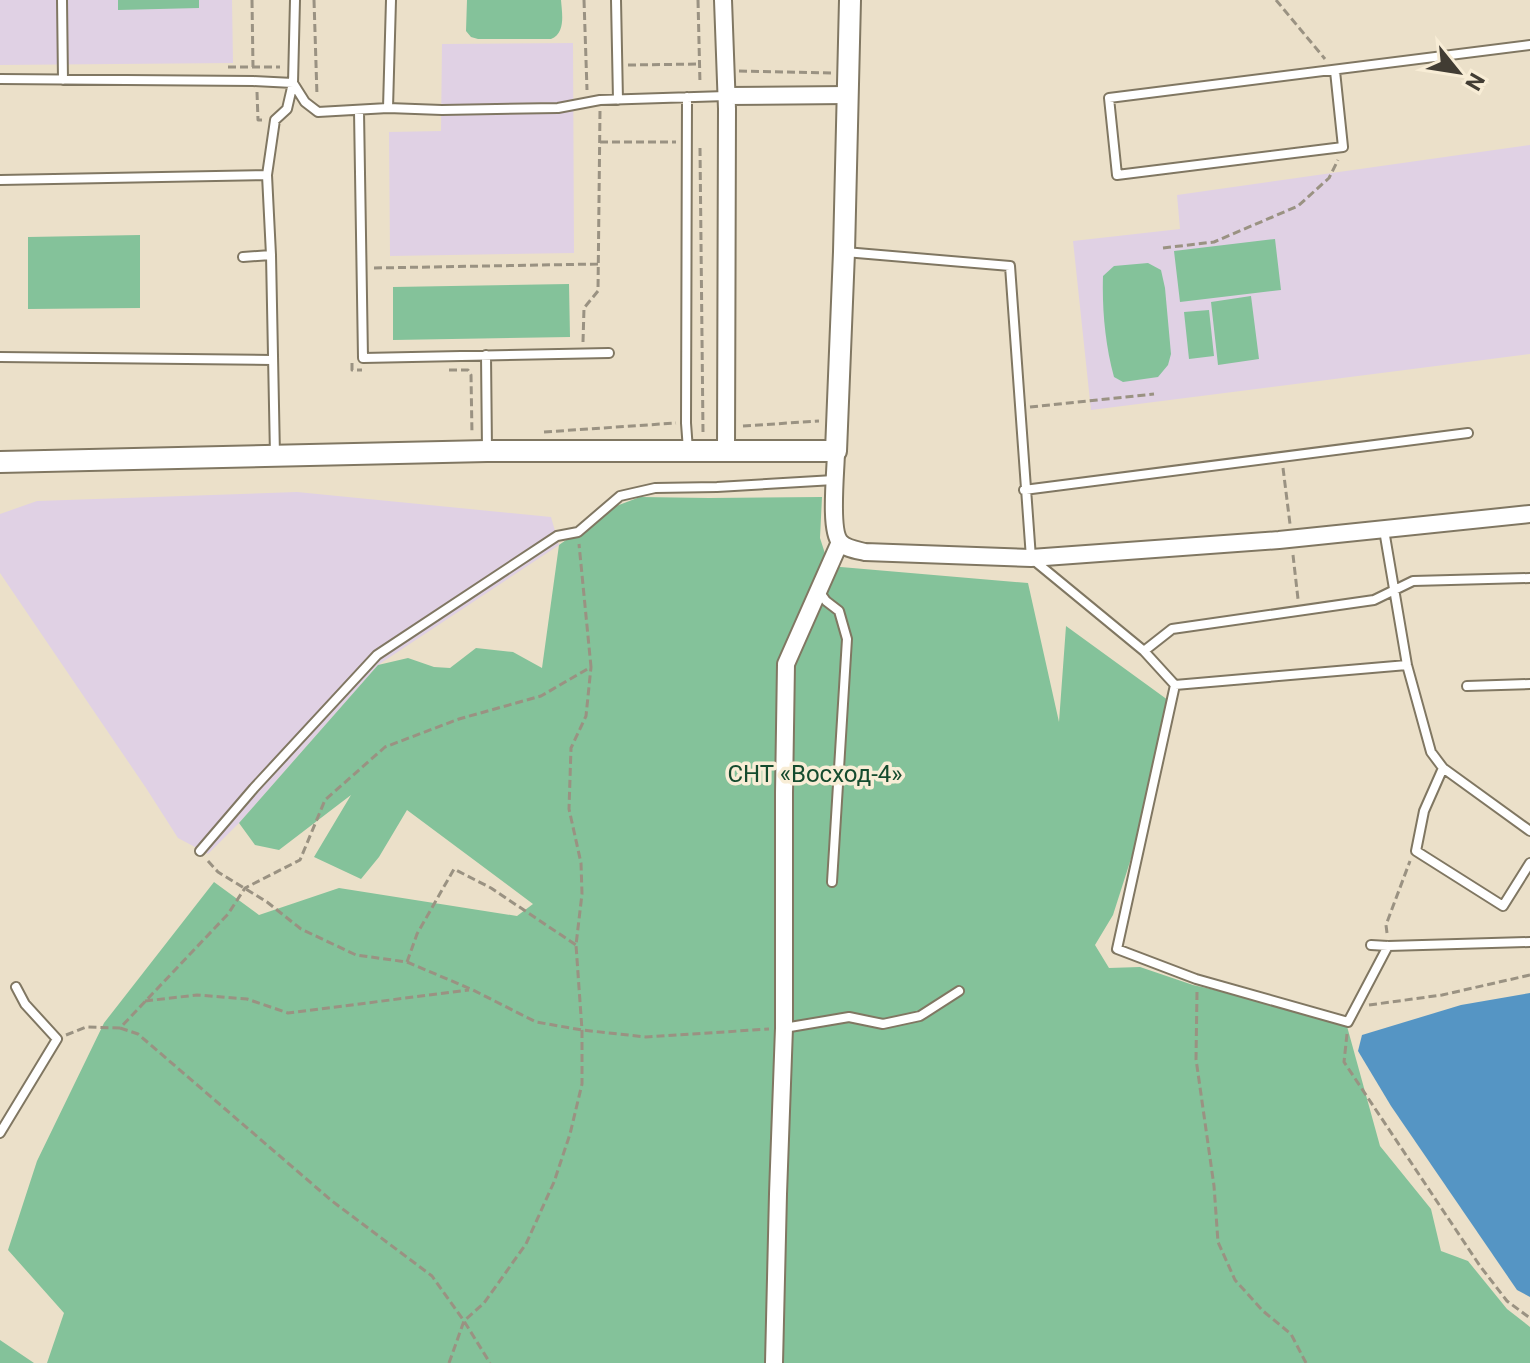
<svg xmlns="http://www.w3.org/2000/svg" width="1530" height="1363" viewBox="0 0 1530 1363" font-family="Roboto,sans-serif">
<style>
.education{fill:#e0d1e4}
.green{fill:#84c29a}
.water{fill:#5595c4}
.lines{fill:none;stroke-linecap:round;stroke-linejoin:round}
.service-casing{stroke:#807762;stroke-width:12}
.minor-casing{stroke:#807762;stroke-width:20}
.tertiary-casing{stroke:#807762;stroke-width:24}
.path{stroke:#9a9282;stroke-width:3;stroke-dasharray:8 4;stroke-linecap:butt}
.service{stroke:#fff;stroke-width:8}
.minor{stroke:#fff;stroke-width:16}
.tertiary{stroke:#fff;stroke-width:20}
.labels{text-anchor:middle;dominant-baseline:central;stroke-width:7;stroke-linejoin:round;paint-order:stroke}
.park-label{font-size:24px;fill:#154b2e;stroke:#f8edd6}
</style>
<rect width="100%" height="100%" fill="#ebe0c9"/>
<path class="education" d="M 0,0 L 232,0 L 233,63 L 0,65 Z
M 573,43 L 574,253 L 390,256 L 389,132 L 441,131 L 442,44 Z
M 1530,145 L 1530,354 L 1091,410 L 1073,241 L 1180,229 L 1177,195 Z
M 297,492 L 551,517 L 559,545 L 378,665 L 239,823 L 208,854 L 178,838 L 146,788 L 0,573 L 0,514 L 37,501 Z"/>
<path class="green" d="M 118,0 L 199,0 L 199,8 L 118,10 Z
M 467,0 L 561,0 C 562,13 566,33 551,39 L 478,39 L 471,37 L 466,31 Z
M 140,235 L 140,308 L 28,309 L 28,237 Z
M 1275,239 L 1281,290 L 1180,302 L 1174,251 Z
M 1148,263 L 1161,270 L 1165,288 L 1171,354 L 1168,365 L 1158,377 L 1123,382 L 1114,377 C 1105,344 1102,309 1103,276 L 1114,266 Z
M 569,284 L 570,337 L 393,340 L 393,287 Z
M 1251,296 L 1259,359 L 1218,365 L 1211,302 Z
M 1209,310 L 1214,356 L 1189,359 L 1184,312 Z
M 640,497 L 709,498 L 822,497 L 820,538 L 829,566 L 1028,583 L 1059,722 L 1066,626 L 1172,703 L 1143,821 L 1113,915 L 1095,945 L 1109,968 L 1140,967 L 1193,985 L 1345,1019 L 1380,1146 L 1431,1209 L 1441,1251 L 1468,1261 L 1507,1309 L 1530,1327 L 1530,1363 L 47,1363 L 64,1313 L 8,1250 L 37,1161 L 104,1023 L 214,882 L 259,915 L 339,888 L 517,916 L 533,904 L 407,810 L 379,857 L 361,879 L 314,857 L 351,795 L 279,850 L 255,845 L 239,823 L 378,665 L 408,658 L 434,667 L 450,668 L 476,648 L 513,652 L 542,668 L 559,545 L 611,508 Z
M 0,1340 L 34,1363 L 0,1363 Z"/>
<path class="water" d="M 1530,993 L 1530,1297 L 1517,1290 L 1391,1106 L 1358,1051 L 1362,1035 L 1461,1005 Z"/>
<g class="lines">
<g class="service-casing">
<path id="service" d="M 62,0 L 63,80
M 295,0 L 293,83 L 305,102 L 318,112 L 388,108 L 391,0
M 616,0 L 618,100
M 1335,71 L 1343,147 L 1117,175 L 1109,98 L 1530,45
M 0,79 L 253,81 L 293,83 L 287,109 L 275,120 L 267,175 L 271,255 L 275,456
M 687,97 L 686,423 L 688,450
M 388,108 L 442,110 L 558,108 L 600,100 L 726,96
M 359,111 L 363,358 L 609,353
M 0,180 L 267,175
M 845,252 L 1010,266 L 1031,558 L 1144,651 L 1175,685
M 243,257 L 271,255
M 486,355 L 487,450
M 0,357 L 272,360
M 1024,490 L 1468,433
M 1384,530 L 1407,665 L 1431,752 L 1443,768 L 1530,831
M 819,591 L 826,601 L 839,611 L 847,639 L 832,882
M 1144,651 L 1172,629 L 1374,600 L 1413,581 L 1530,578
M 1175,685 L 1117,949 L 1196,979 L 1348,1022 L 1388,946
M 1175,685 L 1407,665
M 1467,686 L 1530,684
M 1443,768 L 1424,811 L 1416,851 L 1503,906 L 1530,863
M 200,851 L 254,788 L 377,655 L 557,536 L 578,532 L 620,496 L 655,488 L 717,487 L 834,480
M 1371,945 L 1388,946 L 1530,942
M 784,1028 L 849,1017 L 883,1024 L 920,1016 L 959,991
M 0,1133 L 57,1039 L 25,1004 L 16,987"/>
</g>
<g class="minor-casing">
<path id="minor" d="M 723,0 L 727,109 L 726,451
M 727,96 L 848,95
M 836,451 C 836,470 829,529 840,542 C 846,549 857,550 865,552 L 1031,558 L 1279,540 L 1530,514
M 774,1363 L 778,1194 L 784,1028 L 784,793 L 786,664 L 840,542"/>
</g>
<g class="tertiary-casing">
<path id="tertiary" d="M 0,462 L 487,451 L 836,451 L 844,252 L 850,0"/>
</g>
<path class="path" d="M 252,0 L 253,67
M 314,0 L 317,96
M 584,0 L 587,90
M 698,0 L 700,84
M 1276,0 L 1325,59
M 628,65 L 700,64
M 228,67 L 280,67
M 739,71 L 832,73
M 257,92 L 258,120 L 262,120
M 600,142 L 676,142
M 700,148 L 703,432
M 1163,248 L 1214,242 L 1298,206 L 1329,178 L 1338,160
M 374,268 L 598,264
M 583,342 L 584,308 L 598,291 L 600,110
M 352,363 L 352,370 L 362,370
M 449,370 L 468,370 L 471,375 L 472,434
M 1030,407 L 1154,394
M 743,426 L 819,421
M 544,432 L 676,423
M 1283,468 L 1290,524
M 1293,555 L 1298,599
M 208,861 L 218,872 L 267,902 L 301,929 L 356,955 L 407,962 L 473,990 L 536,1022 L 582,1030 L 646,1037 L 769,1029
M 1387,933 L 1386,925 L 1410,861
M 407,962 L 417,934 L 454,869 L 491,888 L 576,945
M 1197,992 L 1196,1059 L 1214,1186 L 1218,1242 L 1235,1280 L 1263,1311 L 1291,1334 L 1306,1363
M 145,1001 L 197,995 L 247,999 L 288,1013 L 469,990
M 1369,1005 L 1442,995 L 1530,975
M 120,1028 L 138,1034 L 332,1201 L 432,1276 L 464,1321 L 490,1363
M 1347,1034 L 1344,1062 L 1480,1266 L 1507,1301 L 1530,1318
M 66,1035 L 86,1027 L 120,1028 L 228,914 L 245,888 L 300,860 L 325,800 L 385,747 L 459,719 L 541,696 L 591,667 L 579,544
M 449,1363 L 464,1321 L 484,1303 L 526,1244 L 554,1182 L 570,1134 L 582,1084 L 582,1030 L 576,945 L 582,894 L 581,863 L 569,809 L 571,748 L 586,716 L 591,667"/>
<use href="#service" class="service"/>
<use href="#minor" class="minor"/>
<use href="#tertiary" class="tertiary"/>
</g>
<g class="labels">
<g class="park-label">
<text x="815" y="774">СНТ «Восход-4»</text>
</g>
</g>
<g transform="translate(1458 72) rotate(120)" stroke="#f8edd6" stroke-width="6" paint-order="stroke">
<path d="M0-6L14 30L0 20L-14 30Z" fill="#413c33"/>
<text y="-12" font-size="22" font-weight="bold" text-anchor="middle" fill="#413c33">N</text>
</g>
</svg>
